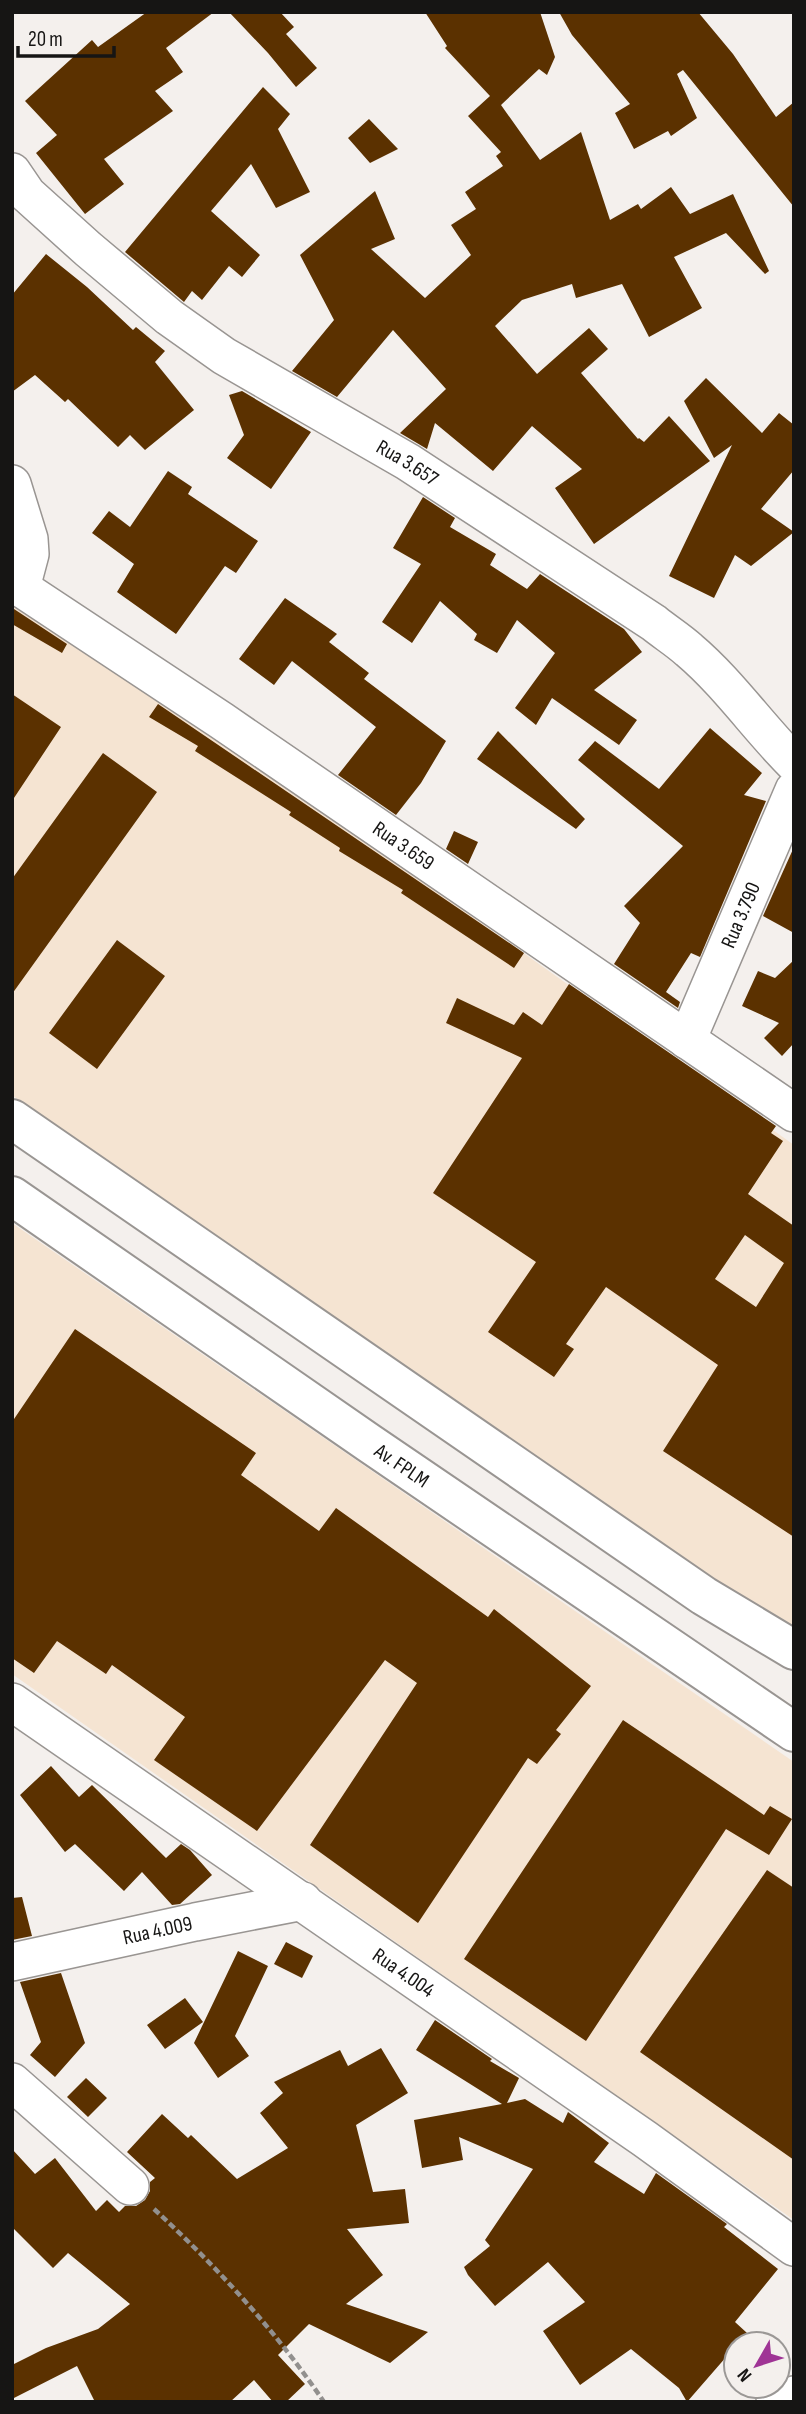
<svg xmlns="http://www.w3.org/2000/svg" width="806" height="2414" viewBox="0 0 806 2414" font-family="'Sofia Sans Condensed',sans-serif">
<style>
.commercial{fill:#f5e4d2}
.building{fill:#5b3100;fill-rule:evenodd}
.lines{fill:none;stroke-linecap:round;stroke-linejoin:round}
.minor-casing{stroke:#999592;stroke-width:40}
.secondary-casing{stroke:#999592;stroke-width:42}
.path{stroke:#92908e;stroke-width:4.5;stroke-dasharray:7 3.5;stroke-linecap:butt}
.minor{stroke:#fff;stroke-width:37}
.secondary{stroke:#fff;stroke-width:38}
.labels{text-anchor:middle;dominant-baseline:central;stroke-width:7;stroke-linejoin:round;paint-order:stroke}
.street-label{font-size:21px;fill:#161514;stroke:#f4f0ed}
</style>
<rect width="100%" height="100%" fill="#f4f0ed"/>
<path class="commercial" d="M 12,590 L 794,1145 L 794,1641 L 790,1647 L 12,1095 Z
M 12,1223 L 794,1762 L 794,2220 L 12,1674 Z"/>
<path class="building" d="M 147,12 L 214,12 L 166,48 L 183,72 L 155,91 L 173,111 L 104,159 L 124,184 L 85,214 L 36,153 L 57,135 L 25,101 L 92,40 L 98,47 Z
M 229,12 L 280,12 L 294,27 L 286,34 L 317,68 L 296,87 L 268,53 Z
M 425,12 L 540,12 L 555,57 L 547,75 L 539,69 L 501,105 L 540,160 L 581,132 L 610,220 L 638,204 L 641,209 L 671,187 L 690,214 L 733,194 L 769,271 L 765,274 L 726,233 L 674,257 L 702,308 L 649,337 L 622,284 L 576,298 L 572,284 L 522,300 L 495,326 L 537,374 L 589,328 L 608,349 L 581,373 L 638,439 L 639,438 L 644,442 L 669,416 L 710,461 L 594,544 L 555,488 L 582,469 L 532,426 L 493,471 L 435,423 L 427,449 L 400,433 L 446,389 L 393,330 L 337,397 L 292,371 L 334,320 L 300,255 L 375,191 L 395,239 L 371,249 L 425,298 L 471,255 L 451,225 L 476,209 L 465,192 L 503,166 L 496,156 L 501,152 L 468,116 L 490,96 L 445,48 L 447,46 Z
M 559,12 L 698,12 L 733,54 L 776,117 L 794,102 L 794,207 L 683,70 L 677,74 L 697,118 L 671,136 L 668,131 L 634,149 L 615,113 L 630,104 L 572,35 Z
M 263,87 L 290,114 L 278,129 L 310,192 L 276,208 L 251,164 L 211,211 L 260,255 L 242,277 L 229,266 L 202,300 L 192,291 L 184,302 L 125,252 Z
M 369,119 L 398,149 L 370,163 L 348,138 Z
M 46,254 L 87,287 L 133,330 L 136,327 L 165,351 L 155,362 L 194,410 L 145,450 L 130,435 L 118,447 L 68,399 L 65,402 L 35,375 L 12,392 L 12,295 Z
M 706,378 L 762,433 L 779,413 L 794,425 L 794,470 L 761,509 L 794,532 L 751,566 L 735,555 L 714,598 L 669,576 L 732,445 L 714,458 L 684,401 Z
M 242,391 L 311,432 L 271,489 L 227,458 L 244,435 L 229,395 Z
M 168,471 L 192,487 L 188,494 L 258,541 L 236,573 L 225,566 L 176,634 L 117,592 L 134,564 L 92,533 L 109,511 L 130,527 Z
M 423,497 L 455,518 L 450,527 L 496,554 L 490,565 L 527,589 L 540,574 L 624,629 L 642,652 L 594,690 L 637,720 L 619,745 L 552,698 L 536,725 L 515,708 L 555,653 L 517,620 L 497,653 L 474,640 L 477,634 L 440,601 L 412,643 L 382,622 L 421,564 L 393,548 Z
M 285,598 L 337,634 L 329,642 L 369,673 L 364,679 L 446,741 L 421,783 L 396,815 L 338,775 L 376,727 L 292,661 L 274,685 L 239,659 Z
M 14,609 L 67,644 L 62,653 L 12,624 Z
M 12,694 L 61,727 L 12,801 Z
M 158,704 L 524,953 L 514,968 L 401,893 L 403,890 L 339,851 L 340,848 L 289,815 L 291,812 L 195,751 L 198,746 L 149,717 Z
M 710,728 L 762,773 L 744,795 L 766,801 L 700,957 L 691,953 L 666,992 L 680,1002 L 678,1008 L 614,964 L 640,923 L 624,906 L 683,846 L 578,760 L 595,741 L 659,789 Z
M 498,731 L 585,819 L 576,829 L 477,759 Z
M 103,753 L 157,792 L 12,994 L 12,879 Z
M 454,831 L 478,842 L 468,864 L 446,849 Z
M 794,847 L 794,933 L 763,916 Z
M 117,940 L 165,976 L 97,1069 L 49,1033 Z
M 794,960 L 794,1043 L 782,1056 L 764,1038 L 779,1023 L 742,1006 L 758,971 L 775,978 Z
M 569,984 L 776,1126 L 771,1133 L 783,1141 L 748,1194 L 794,1226 L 794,1537 L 663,1451 L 718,1365 L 606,1287 L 566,1344 L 574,1349 L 554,1377 L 488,1332 L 536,1262 L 433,1193 L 522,1058 L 446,1023 L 457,998 L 514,1025 L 523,1012 L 542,1025 ZM 745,1235 L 784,1263 L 756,1307 L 715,1279 Z
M 75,1329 L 256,1453 L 241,1475 L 319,1531 L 336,1508 L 488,1617 L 494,1609 L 591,1686 L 556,1730 L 561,1734 L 537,1764 L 528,1758 L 418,1923 L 310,1845 L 417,1683 L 385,1660 L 257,1831 L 154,1760 L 185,1717 L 112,1665 L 106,1674 L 57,1641 L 34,1673 L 12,1658 L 12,1422 Z
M 623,1720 L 764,1815 L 770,1806 L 792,1819 L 769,1855 L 726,1829 L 586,2041 L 464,1959 Z
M 51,1766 L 79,1797 L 92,1785 L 166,1858 L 181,1844 L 190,1850 L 212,1875 L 180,1904 L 172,1905 L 142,1872 L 124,1891 L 75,1844 L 65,1852 L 20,1795 Z
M 767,1870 L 794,1888 L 794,2160 L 640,2052 Z
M 22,1897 L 32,1936 L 12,1940 L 12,1898 Z
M 286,1942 L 313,1956 L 302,1978 L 274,1964 Z
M 238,1951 L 268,1966 L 235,2036 L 249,2056 L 218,2078 L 194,2043 Z
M 61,1973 L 85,2043 L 55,2077 L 30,2055 L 41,2042 L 20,1982 Z
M 185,1998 L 203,2022 L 165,2049 L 147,2025 Z
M 435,2020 L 492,2059 L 490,2061 L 519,2078 L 507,2103 L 525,2099 L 563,2123 L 568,2112 L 609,2143 L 594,2162 L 644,2194 L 656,2173 L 727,2224 L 724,2227 L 778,2269 L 735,2322 L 747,2333 L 687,2402 L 679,2388 L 631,2349 L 580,2385 L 543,2331 L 585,2302 L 548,2262 L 495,2306 L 468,2275 L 464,2267 L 490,2246 L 485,2240 L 533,2169 L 459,2137 L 463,2160 L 422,2168 L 414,2120 L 502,2104 L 416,2050 Z
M 381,2048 L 408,2093 L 356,2125 L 373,2192 L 405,2189 L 409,2223 L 347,2229 L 383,2275 L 346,2304 L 428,2332 L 390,2363 L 309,2324 L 278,2355 L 305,2384 L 286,2402 L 273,2402 L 254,2380 L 230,2402 L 95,2402 L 77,2366 L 12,2399 L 12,2365 L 46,2348 L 98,2329 L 130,2304 L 68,2253 L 53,2268 L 12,2227 L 12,2149 L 35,2174 L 55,2158 L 96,2211 L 107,2200 L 119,2212 L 125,2206 L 136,2206 L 145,2200 L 150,2191 L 150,2182 L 155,2178 L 127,2152 L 162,2114 L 188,2138 L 191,2135 L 237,2179 L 288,2148 L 260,2113 L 283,2093 L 274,2082 L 340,2050 L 348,2066 Z
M 86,2078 L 107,2098 L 88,2117 L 67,2097 Z"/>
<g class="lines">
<g class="minor-casing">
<g id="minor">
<path id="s1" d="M 12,172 L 27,194 L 88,249 L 169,317 L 224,356 L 408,462 L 654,623 C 665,632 678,640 689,650 C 728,683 758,727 794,763"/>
<path d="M 12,484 L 29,539 L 30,554 L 21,588"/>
<path id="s2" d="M 12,582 L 222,721 L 794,1113"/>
<path id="s3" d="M 687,1040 L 794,790"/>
<path id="s4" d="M 12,1702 L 645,2139 L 794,2247"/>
<path id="s5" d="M 12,1962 L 195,1922 L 303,1901"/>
<path d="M 12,2082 L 130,2186"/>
<path d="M 775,2402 L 794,2395"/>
</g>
</g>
<g class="secondary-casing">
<g id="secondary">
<path d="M 12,1119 L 704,1596 L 794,1650"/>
<path id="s6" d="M 12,1196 L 369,1443 L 794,1732"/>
</g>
</g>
<path class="path" d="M 154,2209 C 217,2267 276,2331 324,2402"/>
<use href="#minor" class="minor"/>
<use href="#secondary" class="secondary"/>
</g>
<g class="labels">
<g class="street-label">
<text stroke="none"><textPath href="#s1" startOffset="494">Rua 3.657</textPath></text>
<text stroke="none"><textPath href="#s2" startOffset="472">Rua 3.659</textPath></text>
<text stroke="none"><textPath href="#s3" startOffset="136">Rua 3.790</textPath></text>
<text stroke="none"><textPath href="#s6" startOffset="474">Av. FPLM</textPath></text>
<text stroke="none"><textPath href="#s5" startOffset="149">Rua 4.009</textPath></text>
<text stroke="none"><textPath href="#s4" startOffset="476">Rua 4.004</textPath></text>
</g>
</g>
<rect width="806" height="2414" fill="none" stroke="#161514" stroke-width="28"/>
<g transform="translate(757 2365) rotate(231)"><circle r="33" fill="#f4f0ed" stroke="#9b9896" stroke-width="2"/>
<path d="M0-5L12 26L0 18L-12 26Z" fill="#9f3495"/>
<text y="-10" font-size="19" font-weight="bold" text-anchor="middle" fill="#161514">N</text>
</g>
<path d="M18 46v10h96v-10" fill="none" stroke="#161514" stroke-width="3.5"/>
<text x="28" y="46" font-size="21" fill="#161514" stroke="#f4f0ed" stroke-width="5" paint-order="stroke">20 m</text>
</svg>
